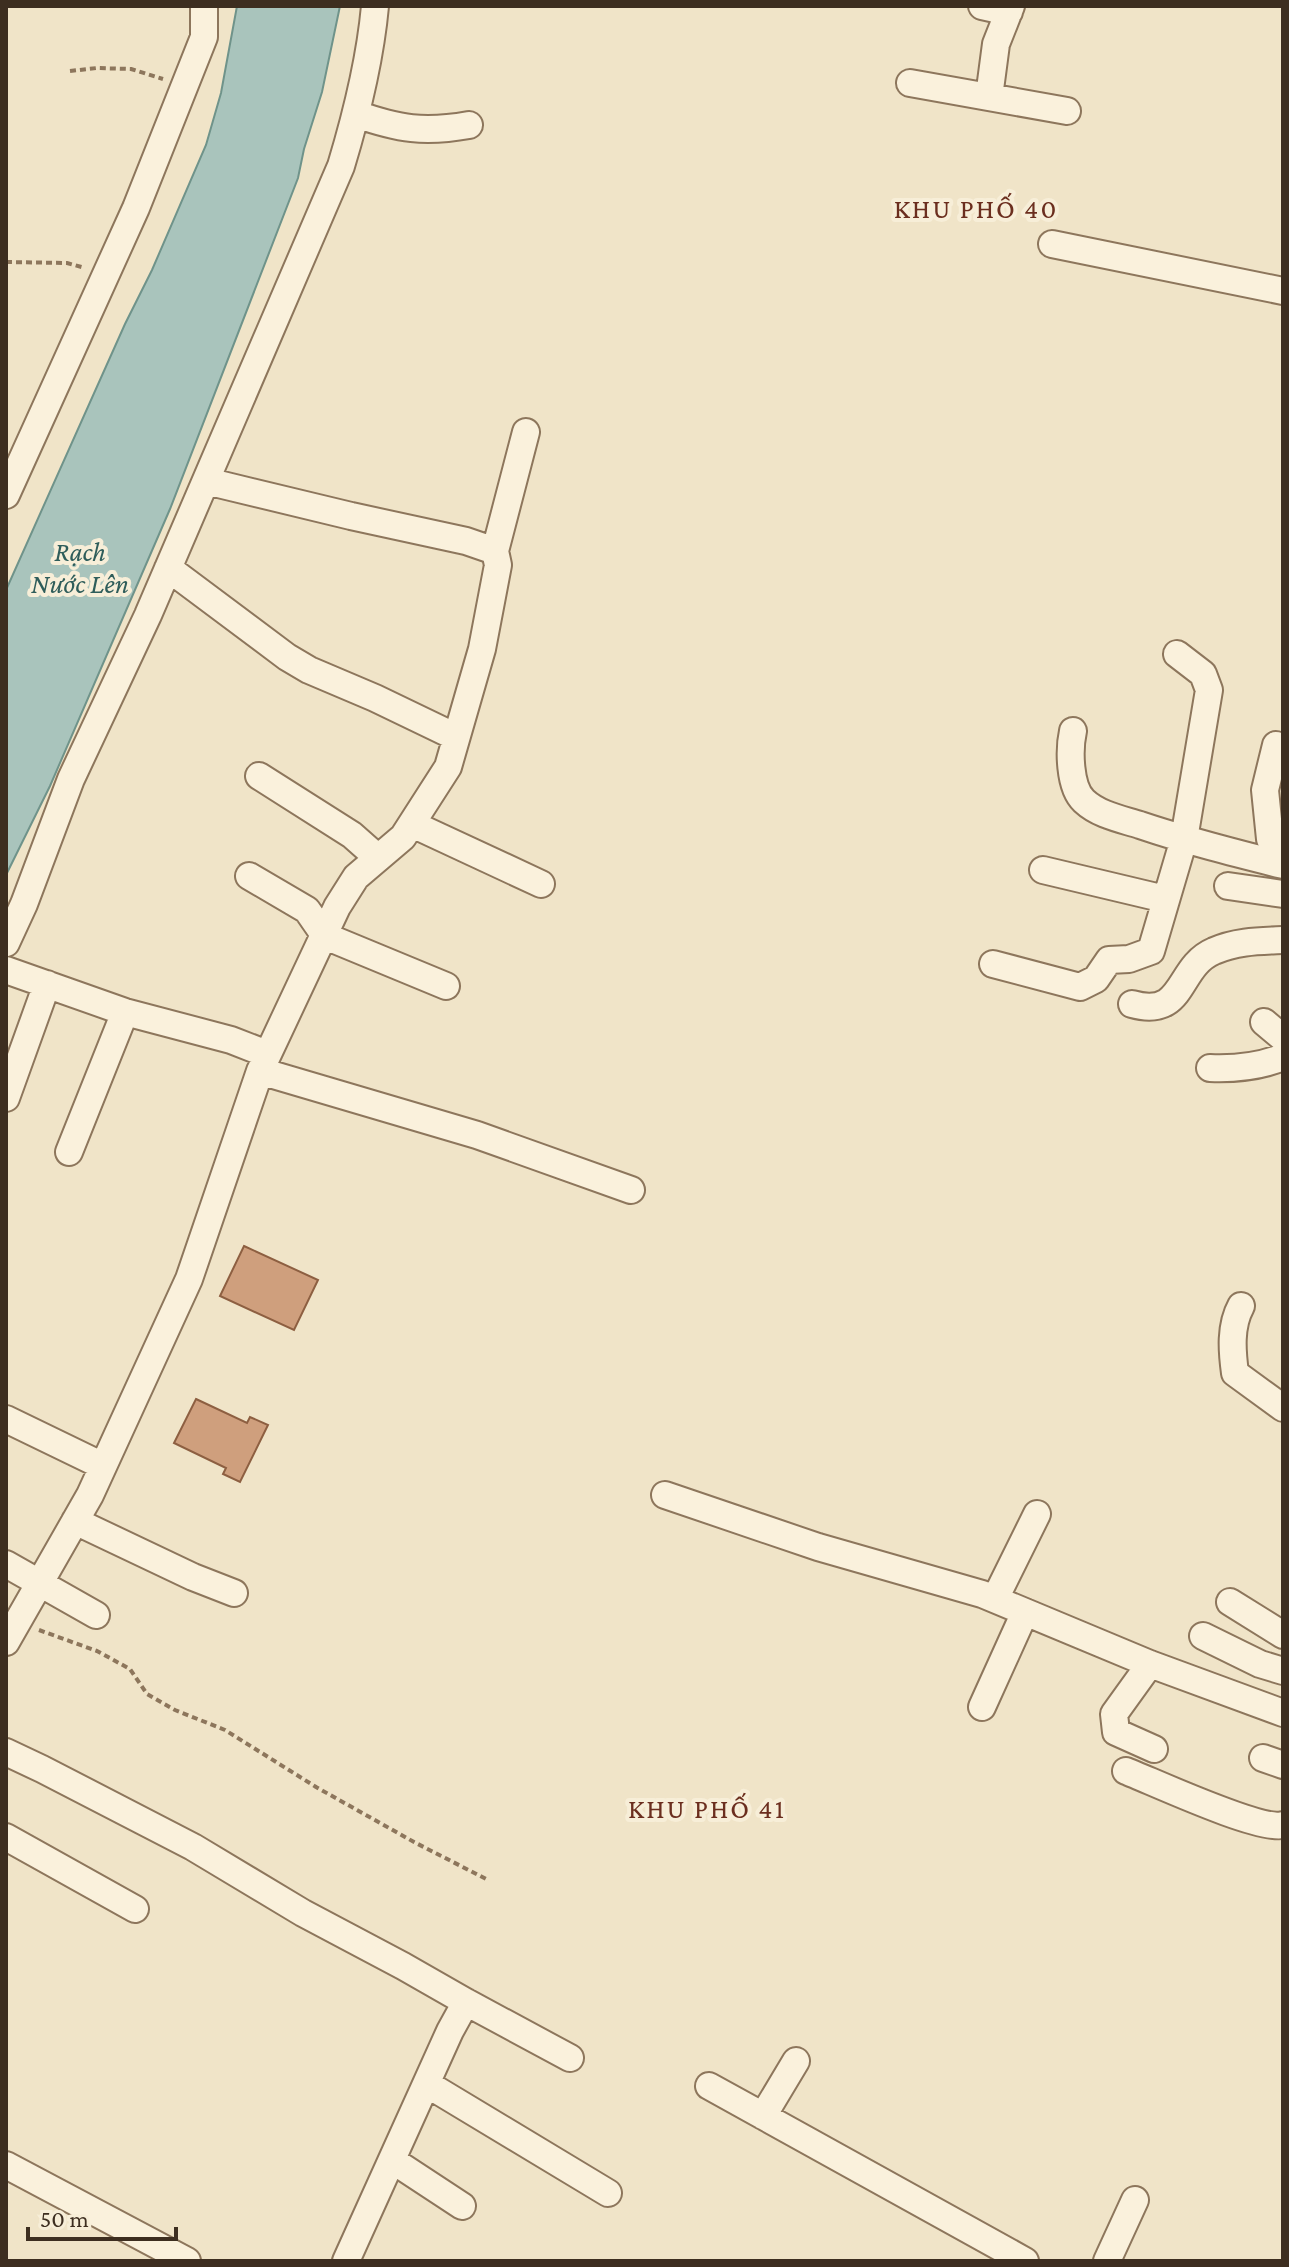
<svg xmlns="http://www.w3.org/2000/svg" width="1289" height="2267" viewBox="0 0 1289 2267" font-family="'Crimson Pro',serif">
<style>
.water{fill:#a9c4bc;stroke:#6f938a;stroke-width:2}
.building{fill:#cf9f7d;stroke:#8d5f41;stroke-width:2}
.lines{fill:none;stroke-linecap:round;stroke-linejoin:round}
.minor-casing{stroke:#8d765c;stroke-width:30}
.path{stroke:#8d765c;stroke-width:4;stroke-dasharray:6 4;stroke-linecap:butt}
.minor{stroke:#faf1dc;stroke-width:26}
.labels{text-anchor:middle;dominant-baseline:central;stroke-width:8;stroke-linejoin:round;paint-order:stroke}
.neighbourhood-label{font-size:28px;letter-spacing:2px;fill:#6b2e1e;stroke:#f7eed8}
.water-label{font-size:28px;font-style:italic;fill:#2f5d5a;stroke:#f7eed8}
</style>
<rect width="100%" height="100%" fill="#f0e4c8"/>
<path class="water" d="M 237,6 L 340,6 L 322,92 L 304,149 L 298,178 L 170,509 L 50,786 L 6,875 L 6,590 L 125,324 L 152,270 L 206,145 L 221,93 Z"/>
<path class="building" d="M 244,1246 L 318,1280 L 294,1330 L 220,1296 Z
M 196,1399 L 247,1423 L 250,1417 L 268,1425 L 240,1482 L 223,1474 L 226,1468 L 174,1443 Z"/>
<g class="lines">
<g class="minor-casing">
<path id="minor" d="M 982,6 L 1009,12
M 910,83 L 1067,111
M 989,97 L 996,44 L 1011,6
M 356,114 C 399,129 424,133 469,125
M 1052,244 L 1283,291
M 6,495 L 136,208 L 204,37 L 204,6
M 495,551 L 526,432
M 168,568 L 287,657 L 309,670 L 375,698 L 456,737
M 1073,731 C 1069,749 1069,787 1084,801 C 1099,815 1121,819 1140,825 C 1187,841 1235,853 1283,865
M 1276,745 L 1265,790 L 1270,839 L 1280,864
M 259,776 L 352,835 L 378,858
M 412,824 L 541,884
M 1043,870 L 1165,899
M 249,876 L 307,910 L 325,936 L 446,986
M 1228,886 L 1283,894
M 6,943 L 24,904 L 71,779 L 148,615 L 341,166 C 357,113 370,61 375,6
M 993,964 L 1080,987 L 1096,979 L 1109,960 L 1129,959 L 1151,951 L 1184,839 L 1209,690 L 1203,674 L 1177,654
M 6,970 L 125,1012 L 231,1040 L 267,1054
M 1132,1004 C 1186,1019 1176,967 1214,951 C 1236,941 1260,941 1283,940
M 1264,1022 L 1283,1038
M 1210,1068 C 1236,1069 1259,1067 1283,1057
M 260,1071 L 477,1135 L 631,1190
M 6,1098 L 47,984
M 69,1152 L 125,1012
M 1241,1306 C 1230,1326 1232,1351 1235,1373 L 1283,1408
M 6,1419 L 103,1466
M 665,1495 L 818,1547 L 982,1594 L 1150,1664 L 1283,1713
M 75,1521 L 193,1577 L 234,1593
M 6,1564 L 96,1615
M 995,1599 L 1037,1514
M 1230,1602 L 1283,1635
M 1203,1636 L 1260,1664 L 1283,1671
M 6,1642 L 90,1495 L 189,1279 L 260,1071 L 337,907 L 356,877 L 403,837 L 448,767 L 482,649 L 498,565 L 495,551 L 466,541 L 351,516 L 206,481
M 1150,1664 L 1114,1714 L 1116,1732 L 1154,1749
M 982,1707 L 1025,1612
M 6,1752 L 42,1769 L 193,1847 L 303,1913 L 403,1966 L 466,2002 L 570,2058
M 1263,1758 L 1283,1765
M 1126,1771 C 1154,1782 1259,1831 1283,1825
M 6,1837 L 135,1909
M 427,2084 L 608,2193
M 709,2086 L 1025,2261
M 763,2116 L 796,2061
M 392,2160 L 462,2206
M 6,2165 L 187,2261
M 346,2261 L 450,2031 L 466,2002
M 1107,2261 L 1135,2200"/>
</g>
<path class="path" d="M 70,71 L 97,68 L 131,69 L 163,79
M 6,262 L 67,263 L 85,268
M 39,1630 L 97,1651 L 130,1669 L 147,1694 L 175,1710 L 225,1730 L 316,1787 L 414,1842 L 488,1880"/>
<use href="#minor" class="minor"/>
</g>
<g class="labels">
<g class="neighbourhood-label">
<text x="976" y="208">KHU PHỐ 40</text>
<text x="707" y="1808">KHU PHỐ 41</text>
</g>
<g class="water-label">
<text x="80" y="551">Rạch<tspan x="80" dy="32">Nước Lên</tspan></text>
</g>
</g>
<rect width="1289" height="2267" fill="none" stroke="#3d2e20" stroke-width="16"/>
<path d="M28 2227v12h148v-12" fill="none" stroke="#3d2e20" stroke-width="4"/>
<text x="40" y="2227" font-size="24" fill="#3d2e20" stroke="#f7eed8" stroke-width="6" paint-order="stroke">50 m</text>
</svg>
